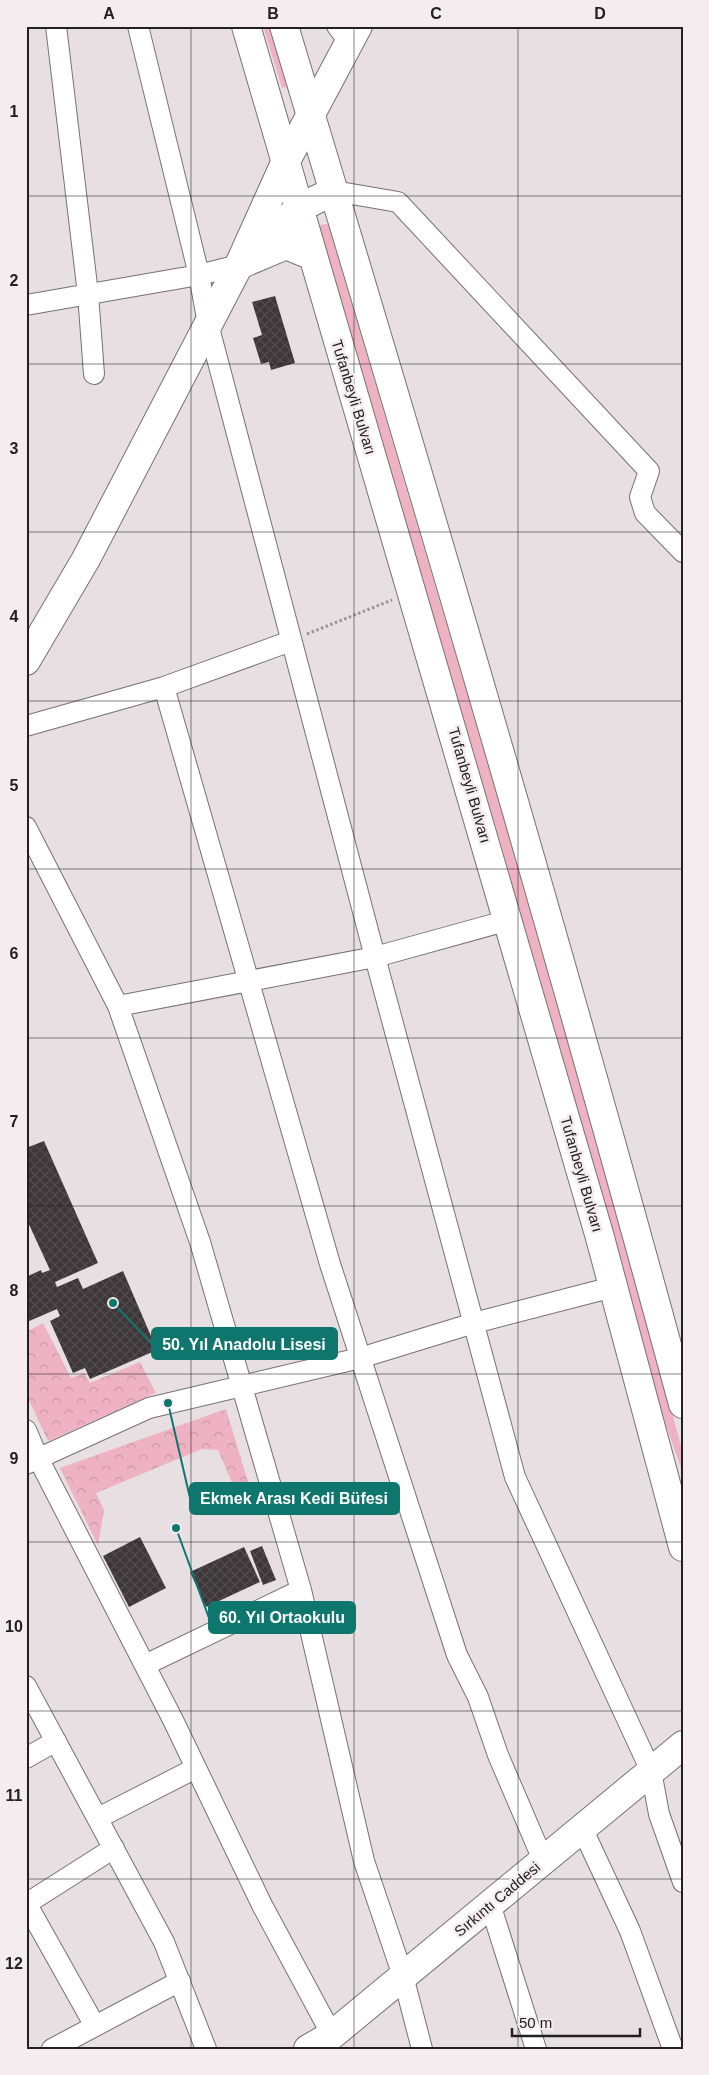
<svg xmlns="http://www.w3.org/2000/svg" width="709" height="2075" viewBox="0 0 709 2075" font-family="Arial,sans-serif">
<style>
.green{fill:#eeb2c2}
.forest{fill:url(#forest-crowns)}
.building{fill:url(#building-cross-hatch)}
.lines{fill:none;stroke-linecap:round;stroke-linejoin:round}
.street-casing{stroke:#787172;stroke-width:22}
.secondary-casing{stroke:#787172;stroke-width:30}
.highway-casing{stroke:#787172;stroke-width:30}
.path{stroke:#9b9596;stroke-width:3;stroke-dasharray:2.5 2.5;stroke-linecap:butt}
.street{stroke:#fff;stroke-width:20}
.secondary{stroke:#fff;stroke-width:28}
.highway{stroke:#fff;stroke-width:28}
.grid{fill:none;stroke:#232021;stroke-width:1;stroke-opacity:0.55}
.labels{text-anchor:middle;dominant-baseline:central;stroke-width:5;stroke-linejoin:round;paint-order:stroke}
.street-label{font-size:15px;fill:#232021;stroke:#f4ecee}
.leader{fill:none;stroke:#0f766e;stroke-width:2}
.callout-dot{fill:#0f766e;stroke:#f4ecee;stroke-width:2}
.callout{fill:#0f766e;stroke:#0f766e;stroke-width:2}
.callout-label{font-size:16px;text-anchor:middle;font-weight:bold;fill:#fff}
.neatline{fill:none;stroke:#232021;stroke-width:2}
.grid-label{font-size:16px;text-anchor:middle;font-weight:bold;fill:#232021}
</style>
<defs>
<pattern id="forest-crowns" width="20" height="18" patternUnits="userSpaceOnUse" patternTransform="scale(1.25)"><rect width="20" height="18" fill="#eeb2c2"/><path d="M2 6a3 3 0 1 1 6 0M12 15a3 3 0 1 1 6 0" fill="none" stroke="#cc99a6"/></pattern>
<pattern id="building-cross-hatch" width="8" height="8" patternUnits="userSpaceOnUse" patternTransform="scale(1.25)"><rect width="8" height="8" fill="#3e3739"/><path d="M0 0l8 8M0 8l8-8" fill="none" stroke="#514b4d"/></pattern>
</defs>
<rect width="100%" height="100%" fill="#e7dfe1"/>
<path class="green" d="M 263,26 L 271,26 L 290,86 L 282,88 Z
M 328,224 L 569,1038 L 683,1453 L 683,1473 L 660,1409 L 559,1044 L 319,225 Z"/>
<path class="forest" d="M 43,1323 L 71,1378 L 84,1373 L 90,1383 L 140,1362 L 156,1393 L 48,1441 L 26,1394 L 26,1332 Z
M 226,1409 L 257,1512 L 246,1515 L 218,1450 L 202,1449 L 96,1493 L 104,1510 L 98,1545 L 60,1468 Z"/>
<path class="building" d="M 275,296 L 295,363 L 271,370 L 269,362 L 261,364 L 253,338 L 262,335 L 252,302 Z
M 44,1141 L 98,1263 L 55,1282 L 57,1287 L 78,1278 L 83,1289 L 123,1271 L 157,1350 L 90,1379 L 85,1368 L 73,1373 L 50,1321 L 60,1316 L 57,1309 L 27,1322 L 26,1320 L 26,1277 L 41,1270 L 42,1273 L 50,1270 L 26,1218 L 26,1148 Z
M 140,1537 L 166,1588 L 129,1607 L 103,1556 Z
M 262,1546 L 276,1580 L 263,1585 L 250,1551 Z
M 244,1547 L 260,1582 L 206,1607 L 190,1572 Z"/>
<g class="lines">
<g class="street-casing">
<path id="street" d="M 56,26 L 88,294 L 94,374
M 138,26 L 199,275 L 208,324 L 375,957 L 515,1477 L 651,1771 L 659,1814 L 683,1882
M 337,26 L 349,42
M 334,191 L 398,202 L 649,471 L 640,497 L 645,513 L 683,552
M 26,305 L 199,275 L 239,265
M 164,687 L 330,1264 L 457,1655 L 478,1697 L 498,1755 L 543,1860
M 26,726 L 164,687 L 291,641
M 26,827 L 118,1006 L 200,1242 L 301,1590 L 364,1861 L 403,1976 L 422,2049
M 118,1006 L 375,957 L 509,920
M 26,1430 L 38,1458 L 173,1720 L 262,1905 L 332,2035
M 26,1464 L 149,1408 L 360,1358 L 474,1323 L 613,1287
M 145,1665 L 301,1590
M 26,1686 L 164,1942 L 206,2049
M 26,1758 L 56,1741
M 98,1818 L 196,1768
M 582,1828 L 630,1931 L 673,2049
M 26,1903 L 95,2026
M 26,1904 L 114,1848
M 490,1904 L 536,2049
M 52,2049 L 180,1981"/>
</g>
<g class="secondary-casing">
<path id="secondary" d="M 249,256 L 299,208 L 334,191
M 26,661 L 86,559 L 239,265 L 285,163 L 358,26
M 308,2049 L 332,2035 L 683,1745"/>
</g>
<g class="highway-casing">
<path id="highway" d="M 246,26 L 599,1234 L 683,1547
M 284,26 C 422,484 558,942 683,1404
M 239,265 L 286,245 L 313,256"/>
</g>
<path class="path" d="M 307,634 L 392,600"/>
<use href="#street" class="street"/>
<use href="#secondary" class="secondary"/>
<use href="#highway" class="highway"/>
</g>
<path class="grid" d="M 191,26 L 191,2049M 354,26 L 354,2049M 518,26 L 518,2049M 26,196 L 683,196M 26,364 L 683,364M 26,532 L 683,532M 26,701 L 683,701M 26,869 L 683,869M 26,1038 L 683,1038M 26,1206 L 683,1206M 26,1374 L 683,1374M 26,1542 L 683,1542M 26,1711 L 683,1711M 26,1879 L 683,1879"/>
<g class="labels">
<g class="street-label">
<text transform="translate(354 397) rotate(73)">Tufanbeyli Bulvarı</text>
<text transform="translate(470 785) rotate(74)">Tufanbeyli Bulvarı</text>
<text transform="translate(582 1174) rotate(74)">Tufanbeyli Bulvarı</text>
<text transform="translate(497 1899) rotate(-40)">Sırkıntı Caddesi</text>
</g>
</g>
<path class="leader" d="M113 1303L152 1344M168 1403L190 1498M176 1528L209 1618"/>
<g class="callout-dot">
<circle cx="113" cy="1303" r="5"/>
<circle cx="168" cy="1403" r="5"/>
<circle cx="176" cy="1528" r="5"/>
</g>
<g class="callout">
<rect x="152" y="1328" width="185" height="31" rx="5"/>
<rect x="190" y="1483" width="209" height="31" rx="5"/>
<rect x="209" y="1602" width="146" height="31" rx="5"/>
</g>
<g class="callout-label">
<text x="244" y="1350">50. Yıl Anadolu Lisesi</text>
<text x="294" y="1504">Ekmek Arası Kedi Büfesi</text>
<text x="282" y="1623">60. Yıl Ortaokulu</text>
</g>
<rect width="709" height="2075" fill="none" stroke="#f4ecee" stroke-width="55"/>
<path d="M512 2028v8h128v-8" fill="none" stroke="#232021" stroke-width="2.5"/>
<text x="519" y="2028" font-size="15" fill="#232021" stroke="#f4ecee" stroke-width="4" paint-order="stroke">50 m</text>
<rect x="28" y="28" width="654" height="2020" class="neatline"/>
<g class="grid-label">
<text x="109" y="19">A</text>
<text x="273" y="19">B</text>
<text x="436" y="19">C</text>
<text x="600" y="19">D</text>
<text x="14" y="117">1</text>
<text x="14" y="286">2</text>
<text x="14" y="454">3</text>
<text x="14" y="622">4</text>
<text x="14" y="791">5</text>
<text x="14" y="959">6</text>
<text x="14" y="1127">7</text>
<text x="14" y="1296">8</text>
<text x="14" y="1464">9</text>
<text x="14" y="1632">10</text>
<text x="14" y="1801">11</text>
<text x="14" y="1969">12</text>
</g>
</svg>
